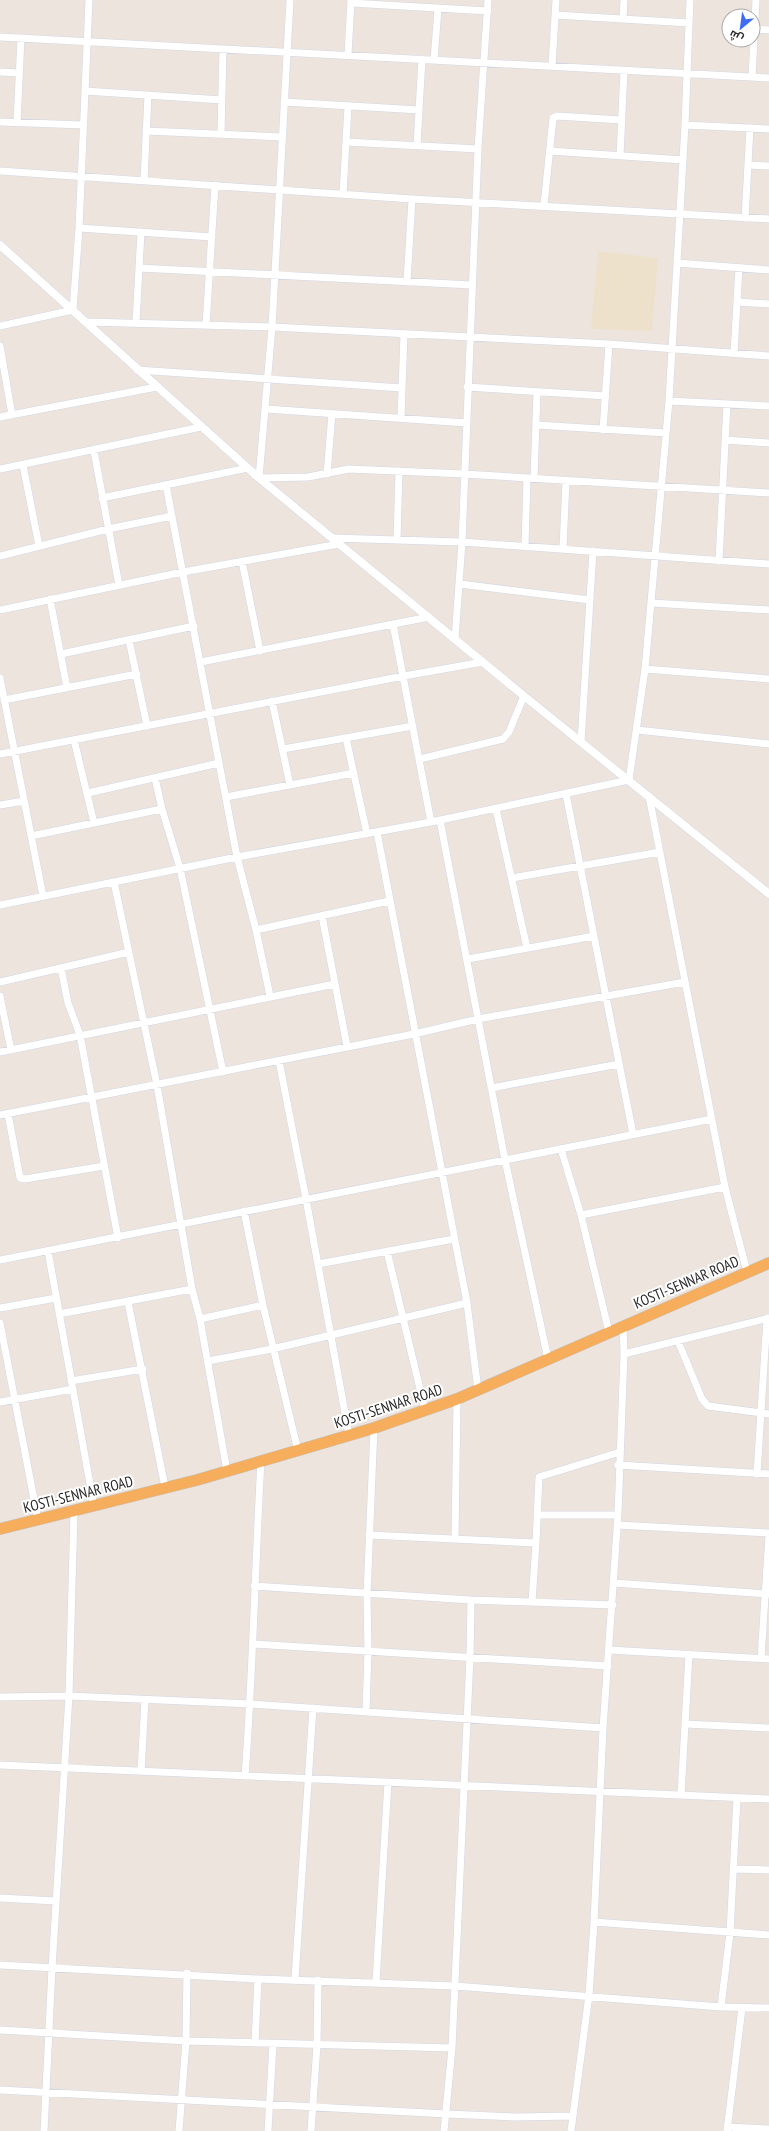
<svg xmlns="http://www.w3.org/2000/svg" width="769" height="2131" viewBox="0 0 769 2131" font-family="'PT Sans Narrow',Cairo,sans-serif">
<style>
.education{fill:#eee1cc}
.lines{fill:none;stroke-linecap:round;stroke-linejoin:round}
.minor-casing{stroke:#d2d6e3;stroke-width:8}
.tertiary-casing{stroke:#d2d6e3;stroke-width:9}
.trunk-casing{stroke:#c4c4c4;stroke-width:12}
.minor{stroke:#fff;stroke-width:7}
.tertiary{stroke:#fff;stroke-width:8}
.trunk{stroke:#f6ad5c;stroke-width:11}
.labels{text-anchor:middle;dominant-baseline:central;stroke-width:4;stroke-linejoin:round;paint-order:stroke}
.street-label{font-size:15px;fill:#2b2b2b;stroke:#fff}
</style>
<rect width="100%" height="100%" fill="#ede5dd"/>
<path class="education" d="M 598,251 L 658,258 L 652,331 L 591,329 Z"/>
<g class="lines">
<g class="minor-casing">
<path id="minor" d="M 290,0 L 272,327 L 259,478 L 308,477 L 349,469 L 464,474 L 769,493
M 351,3 L 488,11
M 555,15 L 689,23
M 623,19 L 624,0
M 755,29 L 769,30
M 0,37 L 769,78
M 348,55 L 351,0
M 434,60 L 438,9
M 552,66 L 556,0
M 0,72 L 19,73
M 752,77 L 756,0
M 85,91 L 222,100
M 284,102 L 419,110
M 0,122 L 84,125
M 17,123 L 21,38
M 685,125 L 769,129
M 146,131 L 282,137
M 221,133 L 223,49
M 346,142 L 478,149
M 417,145 L 422,59
M 550,151 L 683,160
M 620,155 L 624,71
M 749,165 L 769,166
M 0,171 L 412,199 L 769,219
M 144,180 L 148,95
M 343,194 L 348,106
M 544,205 L 553,118 L 557,116 L 621,120
M 745,218 L 750,128
M 79,228 L 212,237
M 677,263 L 769,270
M 139,268 L 472,285
M 407,282 L 412,199
M 737,302 L 769,304
M 86,322 L 272,327 L 609,344 L 769,356
M 136,322 L 141,232
M 206,325 L 215,185
M 0,326 L 73,310 L 79,228 L 89,0
M 0,346 L 12,415
M 734,353 L 739,268
M 137,370 L 402,388
M 467,387 L 606,396
M 669,401 L 769,406
M 266,409 L 466,423
M 0,417 L 157,387
M 401,418 L 404,334
M 536,425 L 666,433
M 603,430 L 609,344
M 725,440 L 769,443
M 94,451 L 119,585
M 23,465 L 39,546
M 0,469 L 201,427
M 327,474 L 332,414
M 534,478 L 537,392
M 166,485 L 237,857 L 256,930 L 270,996
M 102,498 L 248,468
M 332,538 L 462,542 L 769,564
M 397,540 L 399,471
M 525,546 L 527,478
M 563,548 L 566,481
M 0,556 L 108,529 L 172,516
M 242,561 L 260,651
M 719,561 L 727,404
M 460,584 L 590,600
M 50,599 L 67,688
M 652,603 L 769,610
M 0,610 L 183,572 L 339,544
M 393,624 L 431,822
M 455,639 L 462,542 L 478,149 L 488,0
M 129,640 L 147,726
M 61,654 L 194,626
M 201,662 L 429,617
M 645,669 L 769,679
M 0,678 L 43,896
M 4,700 L 137,674
M 272,701 L 290,785
M 637,730 L 769,744
M 346,738 L 367,834
M 74,740 L 94,823
M 581,742 L 593,551
M 283,749 L 413,726
M 0,754 L 404,676 L 483,662
M 420,759 L 503,739 L 509,732 L 524,696
M 155,778 L 162,809 L 180,868 L 223,1072
M 88,793 L 219,763
M 566,794 L 633,1134
M 649,796 L 725,1187 L 747,1272
M 226,797 L 354,773
M 0,805 L 24,801
M 496,809 L 527,948
M 440,820 L 505,1160 L 548,1359
M 377,832 L 467,1303 L 478,1390
M 31,836 L 162,809
M 512,878 L 660,852
M 114,882 L 157,1085 L 192,1289 L 200,1319 L 227,1471
M 0,905 L 237,857 L 431,822 L 629,780 L 645,669 L 669,401 L 685,125 L 690,0
M 322,916 L 347,1046
M 256,930 L 389,901
M 468,959 L 594,936
M 61,968 L 68,1003 L 80,1035 L 118,1238
M 0,982 L 129,952
M 0,996 L 11,1050
M 0,1052 L 335,984
M 279,1061 L 306,1199 L 349,1435
M 491,1088 L 619,1064
M 8,1114 L 20,1178 L 25,1179 L 104,1166
M 0,1115 L 414,1034 L 478,1019 L 685,982
M 561,1149 L 581,1215 L 609,1332
M 244,1211 L 263,1305 L 298,1451
M 581,1215 L 725,1187
M 48,1251 L 94,1506
M 387,1251 L 425,1410
M 0,1260 L 712,1119
M 318,1264 L 454,1239
M 128,1302 L 165,1487
M 0,1308 L 56,1298
M 59,1314 L 192,1289
M 200,1319 L 263,1305
M 0,1323 L 38,1520
M 678,1341 L 702,1399 L 708,1406 L 769,1414
M 624,1354 L 769,1318
M 208,1361 L 272,1349 L 467,1303
M 71,1381 L 143,1369
M 0,1402 L 73,1389
M 618,1465 L 769,1474
M 757,1474 L 767,1318
M 537,1515 L 618,1515
M 617,1525 L 769,1533
M 369,1535 L 536,1543 L 532,1602
M 455,1539 L 457,1399
M 536,1543 L 539,1477 L 620,1452
M 614,1583 L 769,1594
M 254,1586 L 471,1600 L 613,1605
M 254,1644 L 608,1666
M 609,1650 L 769,1659
M 761,1658 L 769,1536
M 0,1697 L 69,1696 L 251,1704 L 603,1728
M 366,1711 L 368,1651 L 367,1595 L 374,1428
M 685,1724 L 769,1728
M 0,1765 L 769,1799
M 141,1771 L 145,1700
M 245,1776 C 253,1671 255,1566 261,1461
M 681,1795 L 689,1654
M 733,1869 L 769,1870
M 0,1898 L 56,1901
M 594,1922 L 769,1935
M 0,1965 L 258,1979 L 455,1986 L 721,2007 L 769,2008
M 295,1979 L 313,1708
M 376,1982 L 388,1782
M 721,2007 L 730,1933 L 737,1798
M 0,2030 L 186,2041 L 452,2048
M 255,2043 L 258,1979
M 0,2090 L 447,2114 L 516,2117 L 573,2116
M 727,2127 L 769,2129
M 44,2131 L 52,1968 L 69,1696 L 74,1512
M 179,2131 L 186,2041 L 187,1973
M 268,2131 L 273,2044
M 311,2131 L 317,2045 L 318,1980
M 444,2131 L 452,2048 L 470,1657 L 471,1600
M 571,2131 L 589,1995 L 594,1922 L 603,1728 L 618,1515 L 624,1354 L 623,1326
M 727,2131 L 742,2008"/>
</g>
<g class="tertiary-casing">
<path id="tertiary" d="M 0,245 L 259,478 L 524,696 L 769,894"/>
</g>
<g class="trunk-casing">
<path id="trunk" d="M 0,1529 L 197,1480 L 374,1428 L 457,1399 L 769,1263"/>
</g>
<use href="#minor" class="minor"/>
<use href="#tertiary" class="tertiary"/>
<use href="#trunk" class="trunk"/>
</g>
<g class="labels">
<g class="street-label">
<text transform="translate(686 1282) rotate(-23)">KOSTI-SENNAR ROAD</text>
<text transform="translate(388 1406) rotate(-18)">KOSTI-SENNAR ROAD</text>
<text transform="translate(78 1494) rotate(-14)">KOSTI-SENNAR ROAD</text>
</g>
</g>
<g transform="translate(741 28) rotate(209)"><circle r="19" fill="#ffffff" stroke="#aaaaaa"/>
<path d="M0-3L7 15L0 10L-7 15Z" fill="#3e6cf9"/>
<text y="-6" font-size="11" font-weight="bold" text-anchor="middle" fill="#2b2b2b">ش</text>
</g>
</svg>
